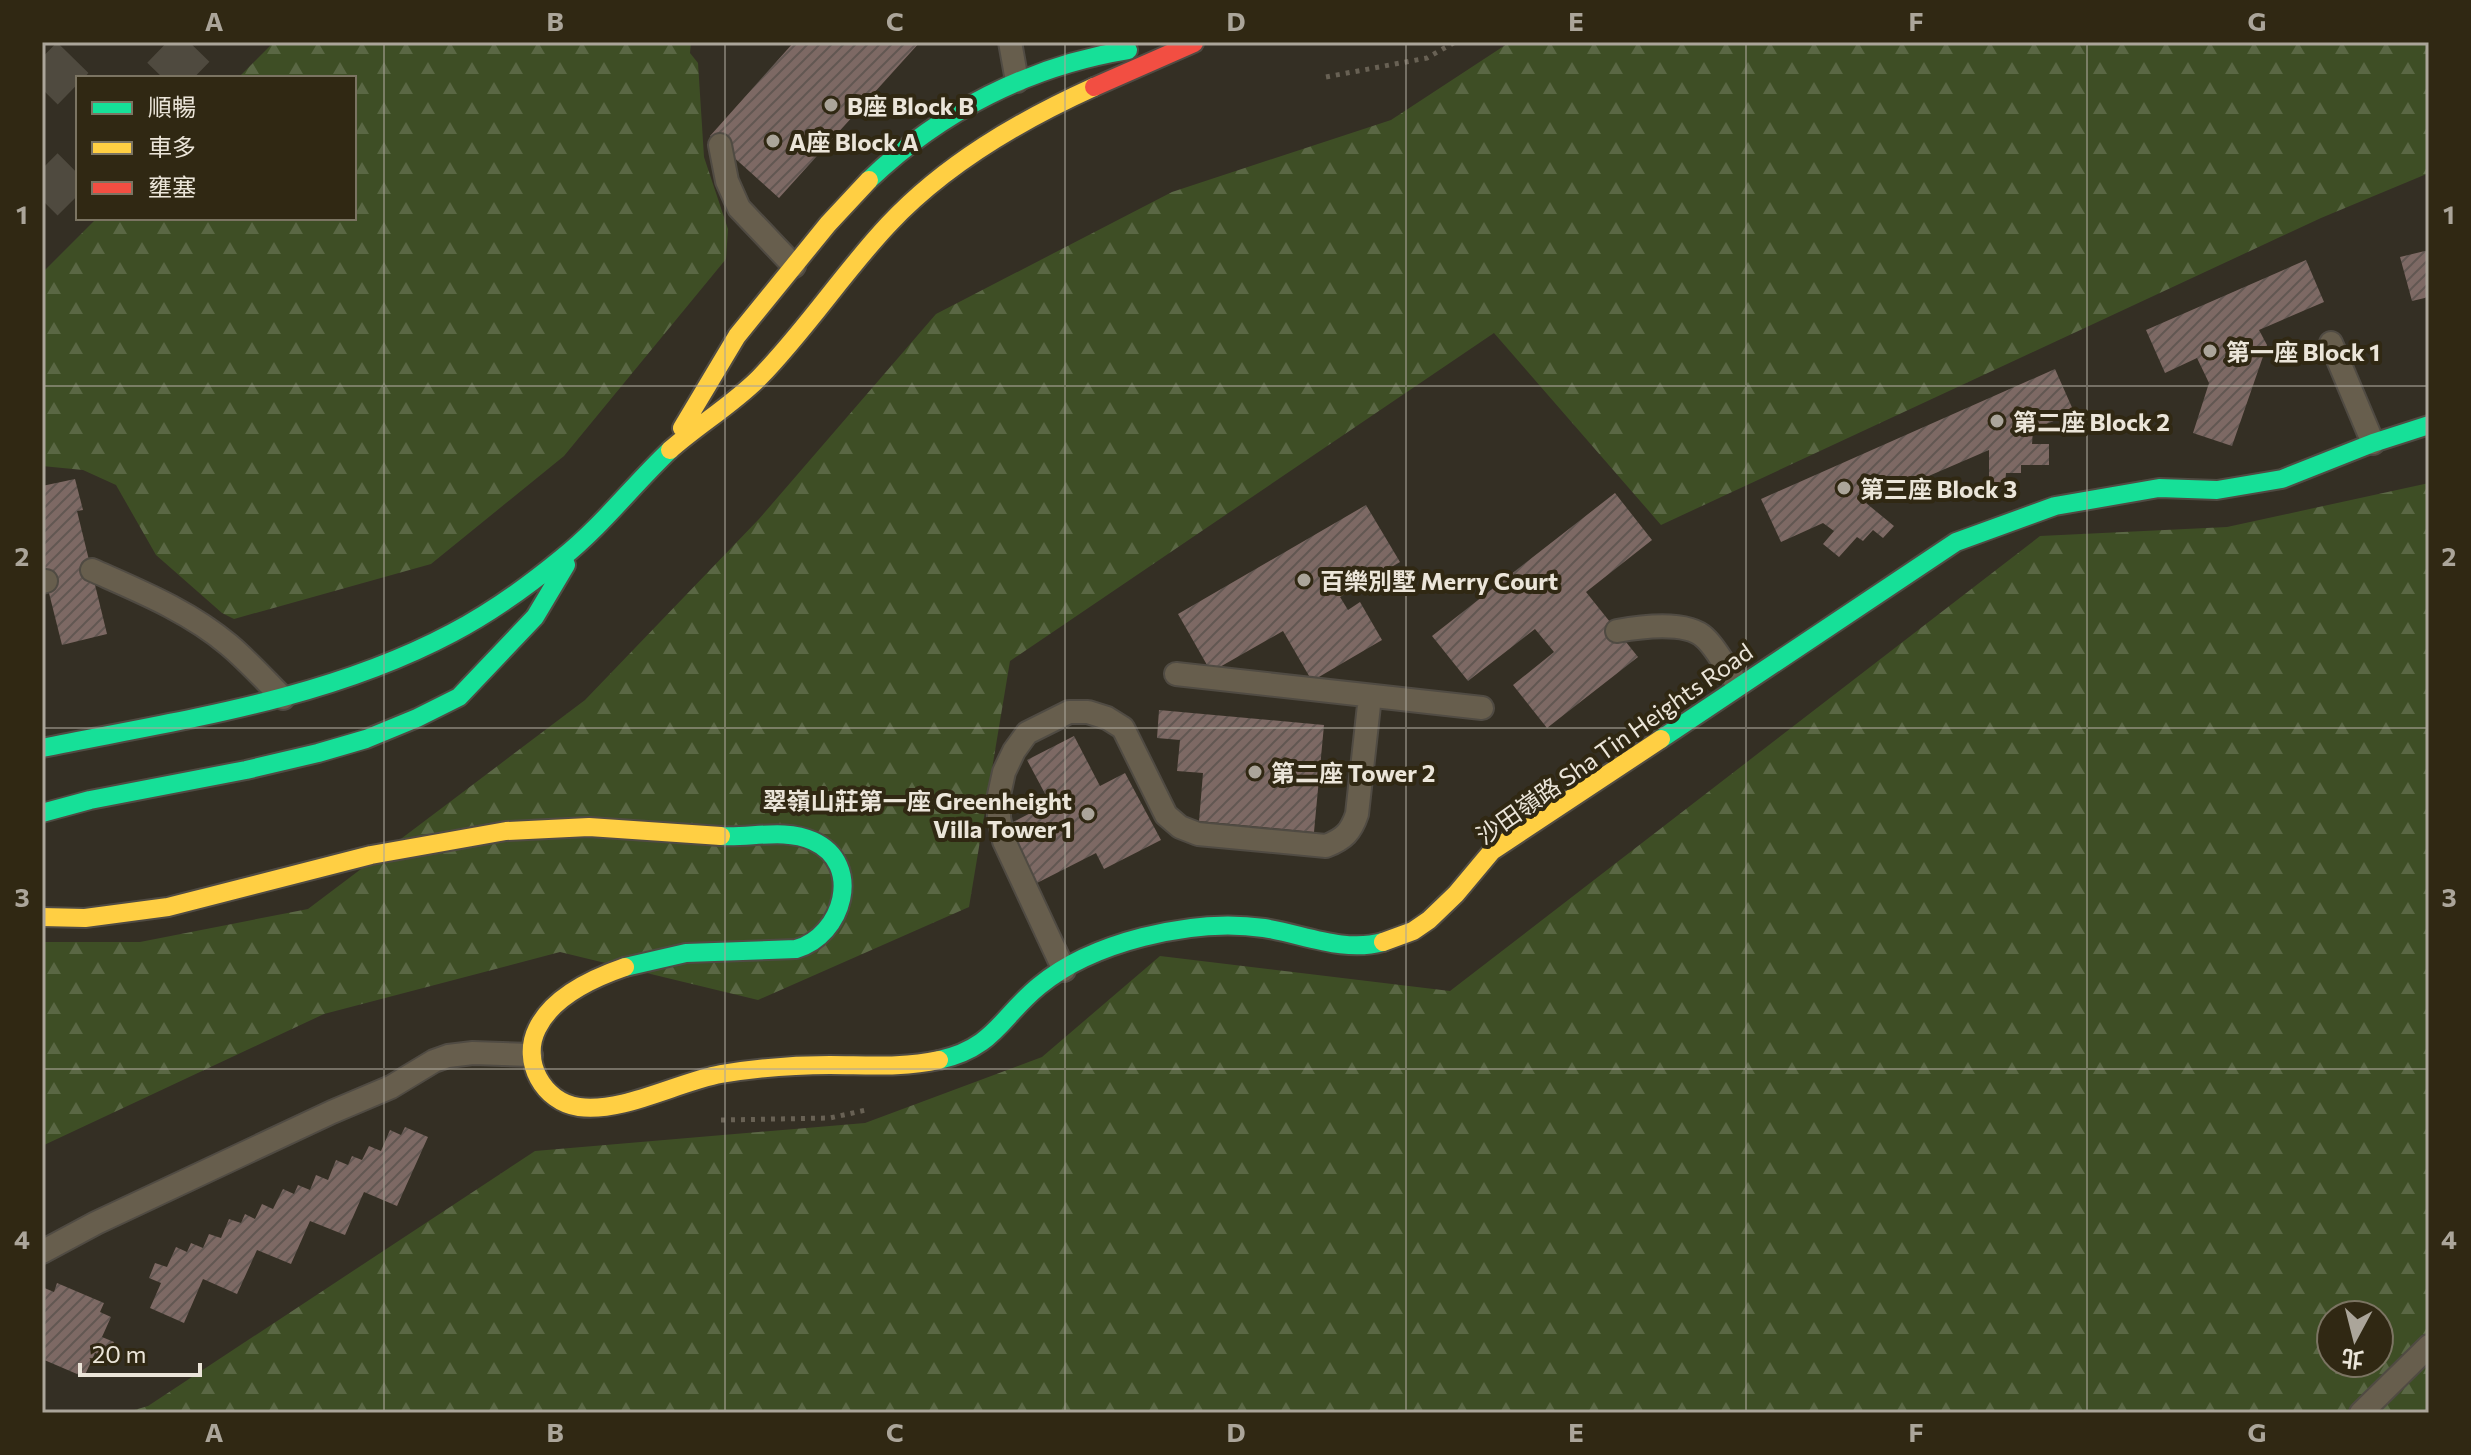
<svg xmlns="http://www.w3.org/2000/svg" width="2471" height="1455" viewBox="0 0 2471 1455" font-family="Commissioner,'Noto Sans TC',sans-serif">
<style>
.forest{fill:url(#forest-firs);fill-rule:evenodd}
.building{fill:url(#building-hatch)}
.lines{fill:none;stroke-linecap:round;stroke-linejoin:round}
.highway-tunnel{stroke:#4f4a3f;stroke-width:44;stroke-dasharray:44 22;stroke-linecap:butt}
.lane-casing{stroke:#504b43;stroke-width:26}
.fast-casing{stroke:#504b43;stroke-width:22}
.slow-casing{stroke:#504b43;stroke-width:22}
.jam-casing{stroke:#504b43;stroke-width:22}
.path{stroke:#686154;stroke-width:5;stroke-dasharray:4 6;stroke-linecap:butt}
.lane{stroke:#675e4d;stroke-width:22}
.fast{stroke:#16e098;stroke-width:18}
.slow{stroke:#ffcf43;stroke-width:18}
.jam{stroke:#f24e42;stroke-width:18}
.grid{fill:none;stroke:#aba59a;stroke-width:2;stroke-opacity:0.55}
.poi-dot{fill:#aba59a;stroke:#302813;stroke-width:3}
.labels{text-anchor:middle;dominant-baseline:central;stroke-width:8;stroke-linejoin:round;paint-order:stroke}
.poi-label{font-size:24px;font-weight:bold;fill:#ebe5d9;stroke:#302813;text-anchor:start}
.street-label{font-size:24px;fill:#ebe5d9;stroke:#302813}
.neatline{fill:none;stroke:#aba59a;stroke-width:3}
.grid-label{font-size:26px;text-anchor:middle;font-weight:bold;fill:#aba59a}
</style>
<defs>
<pattern id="forest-firs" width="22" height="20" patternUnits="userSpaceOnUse" patternTransform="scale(2)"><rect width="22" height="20" fill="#3e4e25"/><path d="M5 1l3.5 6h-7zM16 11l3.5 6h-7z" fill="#5a6744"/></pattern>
<pattern id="building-hatch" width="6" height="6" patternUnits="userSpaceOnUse" patternTransform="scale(2)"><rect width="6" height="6" fill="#7d6964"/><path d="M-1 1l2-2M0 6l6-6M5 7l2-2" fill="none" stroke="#625752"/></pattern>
</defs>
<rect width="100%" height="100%" fill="#342f24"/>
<path class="forest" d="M 274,42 L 691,42 L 690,53 L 698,63 L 704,157 L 728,229 L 726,259 L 564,456 L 431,564 L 234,619 L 222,613 L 156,555 L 116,485 L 83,470 L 42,466 L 42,273 L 97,218 L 354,218 L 354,78 L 238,78 Z
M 1510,42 L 2429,42 L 2429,173 L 2321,218 L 1661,525 L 1494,333 L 1010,661 L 969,907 L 758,1000 L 560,952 L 324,1014 L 42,1146 L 42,942 L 140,942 L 308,909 L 585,700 L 759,519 L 936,314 L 1172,192 L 1391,120 Z
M 2429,483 L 2429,1413 L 124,1413 L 148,1406 L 535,1151 L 865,1123 L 1042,1057 L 1160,956 L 1450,991 L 2040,536 L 2227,527 ZM 2331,1315 L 2379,1315 L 2379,1363 L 2331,1363 Z"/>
<path class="building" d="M 794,42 L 920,42 L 779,198 L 710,136 Z
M 2429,250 L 2429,297 L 2412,301 L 2400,257 Z
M 2306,260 L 2324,302 L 2259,330 L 2267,345 L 2232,446 L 2193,433 L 2209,383 L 2197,358 L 2165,373 L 2146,330 Z
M 2055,369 L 2074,412 L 2033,430 L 2032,444 L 2049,444 L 2049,465 L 2021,465 L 2021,473 L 2006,473 L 2005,486 L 1989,486 L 1989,450 L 1866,503 L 1894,526 L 1883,538 L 1873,530 L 1863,541 L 1857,537 L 1839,557 L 1823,544 L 1834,531 L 1823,523 L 1781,542 L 1761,499 Z
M 75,479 L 83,510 L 77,511 L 107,634 L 62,645 L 42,565 L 42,486 Z
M 1615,493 L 1652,540 L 1586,592 L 1638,657 L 1547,728 L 1513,685 L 1554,652 L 1535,629 L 1468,681 L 1432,636 Z
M 1366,505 L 1400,562 L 1340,597 L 1348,610 L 1360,602 L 1382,640 L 1312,681 L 1283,631 L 1211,672 L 1178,614 Z
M 1159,710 L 1324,725 L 1314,832 L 1199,821 L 1203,773 L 1177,771 L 1180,740 L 1157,738 Z
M 1074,736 L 1100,786 L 1125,773 L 1161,840 L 1104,869 L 1096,853 L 1037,883 L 1007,825 L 1050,803 L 1027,760 Z
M 405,1127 L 428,1137 L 397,1206 L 364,1192 L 345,1235 L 310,1221 L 291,1264 L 257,1250 L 237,1294 L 203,1279 L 184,1323 L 150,1308 L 161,1283 L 149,1278 L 155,1263 L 167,1267 L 176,1247 L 187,1252 L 191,1243 L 203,1248 L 209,1234 L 221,1238 L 229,1219 L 241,1223 L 245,1214 L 255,1219 L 262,1204 L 273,1209 L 283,1189 L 294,1194 L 298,1185 L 310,1190 L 316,1175 L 328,1180 L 336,1160 L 348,1165 L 352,1156 L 362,1160 L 369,1146 L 381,1151 L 390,1130 L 401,1135 Z
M 57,1283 L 104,1303 L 100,1312 L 111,1317 L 102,1337 L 114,1342 L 107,1357 L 95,1353 L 84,1377 L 42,1359 L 42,1287 L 54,1292 Z"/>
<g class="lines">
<path class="highway-tunnel" d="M 163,78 L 198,42
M 42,89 L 88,42
M 42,200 L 78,164"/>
<g class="lane-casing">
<path id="lane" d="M 1010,42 L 1017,81
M 720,145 L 727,181 L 739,208 L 794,266
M 2331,343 L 2373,443
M 92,570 C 139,591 189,611 229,645 C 248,661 265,680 283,698
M 42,582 L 46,581
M 1617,631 C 1639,627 1687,620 1705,638 C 1718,650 1727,670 1738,685
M 1176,674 L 1482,708
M 1064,970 L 1004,841 L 999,818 L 999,795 L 1004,772 L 1014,751 L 1027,733 L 1069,712 L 1088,712 L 1107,718 L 1123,728 L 1166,815 L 1180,827 L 1198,834 L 1326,846 C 1344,839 1351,832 1357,814 L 1370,696
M 42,1252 L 96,1223 L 332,1112 L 391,1087 L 434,1061 L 448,1056 L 473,1053 L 531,1055
M 2361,1413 L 2429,1346"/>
</g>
<g class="fast-casing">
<path id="fast" d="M 869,180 C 941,111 1030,66 1128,50
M 1661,739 L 1956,542 L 2055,506 L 2159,488 L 2217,490 L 2282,479 L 2373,443 L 2429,425
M 42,748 C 180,720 326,700 452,633 C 490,613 528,586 562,558 C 602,526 633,485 670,450
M 42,813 L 90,800 L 246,770 L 318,753 L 366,739 L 417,718 L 459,697 L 535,617 L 566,565
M 625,967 L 686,953 L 796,949 C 843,936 864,864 813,841 C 785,828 751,838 721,836
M 939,1060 C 994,1048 1001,1017 1039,986 C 1068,962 1108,946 1143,937 C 1182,927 1224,922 1264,928 C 1303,934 1343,953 1383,942"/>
</g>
<g class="slow-casing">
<path id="slow" d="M 682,428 L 737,336 L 828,224 L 869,180
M 670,450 C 698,425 732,405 759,378 C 806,330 843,273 888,225 C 945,164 1019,121 1094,87
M 42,917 L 85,918 L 168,907 L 371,855 L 506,831 L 589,827 L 721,836
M 1383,942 L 1413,931 L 1429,920 L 1456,894 L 1492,851 L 1661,739
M 625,967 C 593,978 552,997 537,1029 C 521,1061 543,1102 579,1107 C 622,1113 678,1082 721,1074 C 757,1068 793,1065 830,1065 C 866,1065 903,1068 939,1060"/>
</g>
<g class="jam-casing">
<path id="jam" d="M 1094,87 L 1194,43"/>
</g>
<path class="path" d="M 1326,77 L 1427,58 L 1455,42
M 721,1120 L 830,1118 L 866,1110"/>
<use href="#lane" class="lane"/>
<use href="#fast" class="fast"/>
<use href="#slow" class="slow"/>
<use href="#jam" class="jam"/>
</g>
<path class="grid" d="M 384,42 L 384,1413M 725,42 L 725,1413M 1065,42 L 1065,1413M 1406,42 L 1406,1413M 1746,42 L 1746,1413M 2087,42 L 2087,1413M 42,386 L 2429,386M 42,728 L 2429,728M 42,1069 L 2429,1069"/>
<g class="poi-dot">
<circle cx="831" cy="105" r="8"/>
<circle cx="773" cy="141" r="8"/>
<circle cx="2210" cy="351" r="8"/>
<circle cx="1997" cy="421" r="8"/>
<circle cx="1844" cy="488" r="8"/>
<circle cx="1304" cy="580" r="8"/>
<circle cx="1255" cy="772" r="8"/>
<circle cx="1088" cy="814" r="8"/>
</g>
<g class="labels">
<g class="poi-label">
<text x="847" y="105">B座 Block B</text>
<text x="789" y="141">A座 Block A</text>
<text x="2226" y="351">第一座 Block 1</text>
<text x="2013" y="421">第二座 Block 2</text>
<text x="1860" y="488">第三座 Block 3</text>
<text x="1320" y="580">百樂別墅 Merry Court</text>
<text x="1271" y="772">第二座 Tower 2</text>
<text x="1072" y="800" text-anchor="end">翠嶺山莊第一座 Greenheight<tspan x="1072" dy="28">Villa Tower 1</tspan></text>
</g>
<g class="street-label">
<text transform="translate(1614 743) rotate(-35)">沙田嶺路 Sha Tin Heights Road</text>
</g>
</g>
<rect width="2471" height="1455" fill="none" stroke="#302813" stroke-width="88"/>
<rect x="76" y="76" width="280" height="144" fill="#302813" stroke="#7b7462" stroke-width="2"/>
<rect x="92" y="102" width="40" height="12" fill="#16e098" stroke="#7b7462" stroke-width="2"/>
<text x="148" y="116" font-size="24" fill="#ebe5d9">順暢</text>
<rect x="92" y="142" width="40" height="12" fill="#ffcf43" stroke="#7b7462" stroke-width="2"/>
<text x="148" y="156" font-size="24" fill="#ebe5d9">車多</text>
<rect x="92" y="182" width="40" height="12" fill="#f24e42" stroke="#7b7462" stroke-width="2"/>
<text x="148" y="196" font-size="24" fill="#ebe5d9">壅塞</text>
<g transform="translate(2355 1339) rotate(187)"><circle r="38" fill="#302813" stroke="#7b7462" stroke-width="2"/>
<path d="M0-6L14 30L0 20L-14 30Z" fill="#aba59a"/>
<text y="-12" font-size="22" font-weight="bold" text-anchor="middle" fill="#ebe5d9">北</text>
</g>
<path d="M80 1363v12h120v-12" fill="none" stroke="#ebe5d9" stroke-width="4"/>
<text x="92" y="1363" font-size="24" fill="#ebe5d9" stroke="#302813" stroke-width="6" paint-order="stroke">20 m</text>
<rect x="44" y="44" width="2383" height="1367" class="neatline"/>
<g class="grid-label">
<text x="214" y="31">A</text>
<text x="555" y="31">B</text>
<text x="895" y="31">C</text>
<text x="1236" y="31">D</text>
<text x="1576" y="31">E</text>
<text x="1916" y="31">F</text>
<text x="2257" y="31">G</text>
<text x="22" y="224">1</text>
<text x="2449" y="224">1</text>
<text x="22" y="566">2</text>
<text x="2449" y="566">2</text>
<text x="22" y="907">3</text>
<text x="2449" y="907">3</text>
<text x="22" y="1249">4</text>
<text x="2449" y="1249">4</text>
<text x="214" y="1442">A</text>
<text x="555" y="1442">B</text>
<text x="895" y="1442">C</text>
<text x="1236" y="1442">D</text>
<text x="1576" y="1442">E</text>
<text x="1916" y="1442">F</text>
<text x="2257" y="1442">G</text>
</g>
</svg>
